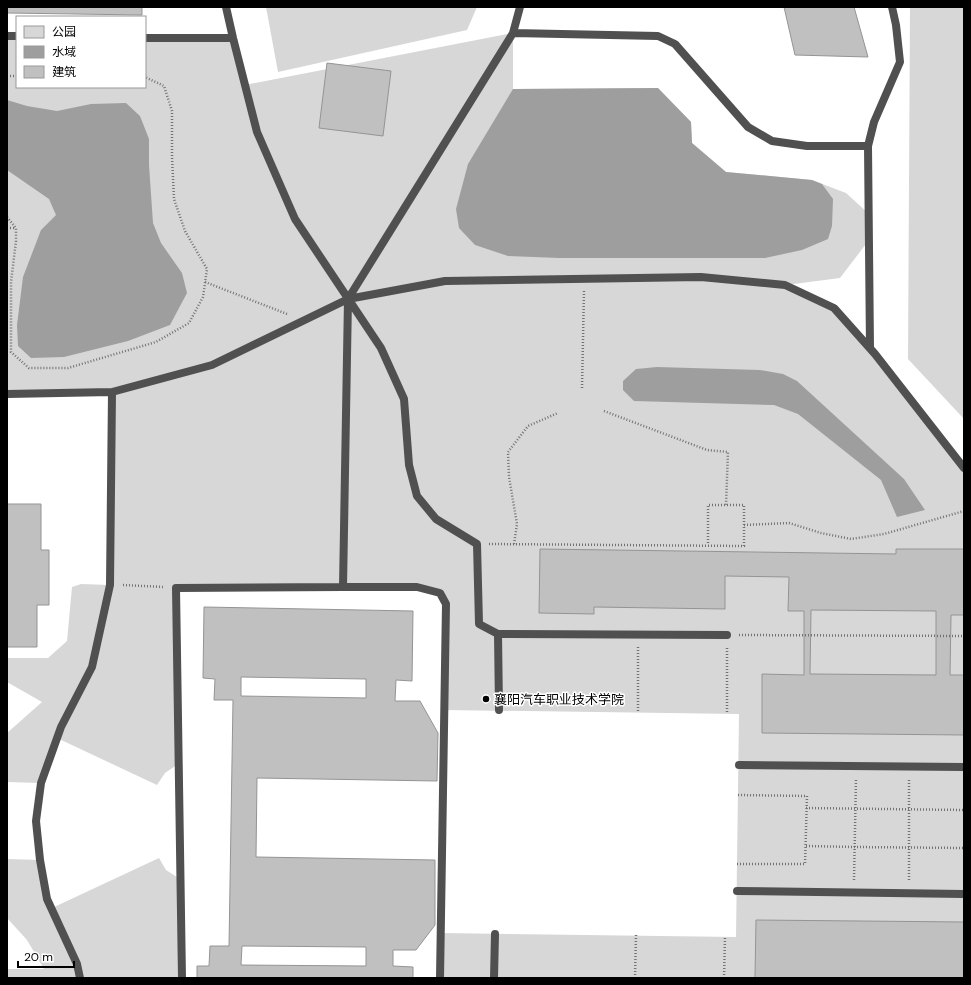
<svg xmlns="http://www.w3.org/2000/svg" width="971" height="985" viewBox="0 0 971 985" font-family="'DM Sans','Noto Sans SC',sans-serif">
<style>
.green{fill:#d7d7d7}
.water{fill:#9e9e9e}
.building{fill:#c0c0c0;stroke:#949494;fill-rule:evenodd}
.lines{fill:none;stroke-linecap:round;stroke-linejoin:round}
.path{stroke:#727272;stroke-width:2.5;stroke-dasharray:1 2;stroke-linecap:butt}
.service{stroke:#505050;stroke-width:8}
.poi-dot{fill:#000;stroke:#fff;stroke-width:1.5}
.labels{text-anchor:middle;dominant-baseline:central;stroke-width:3;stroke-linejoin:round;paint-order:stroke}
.poi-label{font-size:13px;fill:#000;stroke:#fff;text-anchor:start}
</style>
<rect width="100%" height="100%" fill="#fff"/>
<path class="green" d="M 266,7 L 477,7 L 467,30 L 278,72 Z
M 910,7 L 964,7 L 964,419 L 908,359 Z
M 513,33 L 513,89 L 658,88 L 691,122 L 692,143 L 726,172 L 812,180 L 846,193 L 869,214 L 869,240 L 840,278 L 786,285 L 834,308 L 964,468 L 964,978 L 440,978 L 441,933 L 736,937 L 739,714 L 444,710 L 446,604 L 440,593 L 417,587 L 176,588 L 178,764 L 165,773 L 157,785 L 57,738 L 41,783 L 7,782 L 7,733 L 42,702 L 7,682 L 7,658 L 48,658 L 67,641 L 72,587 L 81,584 L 110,585 L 112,392 L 7,394 L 7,36 L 17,36 L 17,87 L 145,87 L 145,38 L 233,38 L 245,85 Z
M 159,858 L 166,870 L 180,879 L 182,978 L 7,978 L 7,969 L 44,969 L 27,940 L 7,918 L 7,859 L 40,860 L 52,908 Z"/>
<path class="water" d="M 658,88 L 691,122 L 692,143 L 726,172 L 812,180 L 822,184 L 833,199 L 832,226 L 828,239 L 802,250 L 765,258 L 559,258 L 508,256 L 475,245 L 459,228 L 456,209 L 468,164 L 513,89 Z
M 7,100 L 27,106 L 57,111 L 91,104 L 126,103 L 140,116 L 149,139 L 149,165 L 153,223 L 161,243 L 182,273 L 187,293 L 170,325 L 128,341 L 64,357 L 31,358 L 18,346 L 17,325 L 23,277 L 41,230 L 56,215 L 49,199 L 7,170 Z
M 657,367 L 760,370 L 783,374 L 797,381 L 904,479 L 925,510 L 897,517 L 881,480 L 798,414 L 774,405 L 634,401 L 623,390 L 623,381 L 636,369 Z"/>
<path class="building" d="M 7,7 L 142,7 L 142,15 L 7,13 Z
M 784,7 L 854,7 L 868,57 L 795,55 Z
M 327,63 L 391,71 L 383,136 L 319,128 Z
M 7,504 L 41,504 L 41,550 L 49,550 L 49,605 L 37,605 L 37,647 L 7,647 Z
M 540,549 L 896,554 L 896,549 L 964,549 L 964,615 L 951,615 L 950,675 L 964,675 L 964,735 L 762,733 L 762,674 L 804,675 L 804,611 L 788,611 L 789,577 L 725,576 L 725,609 L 594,607 L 594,614 L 539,613 ZM 811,610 L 936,611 L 936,675 L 810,674 Z
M 204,607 L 413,611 L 412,681 L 396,680 L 395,701 L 420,701 L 438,733 L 437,781 L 257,778 L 256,857 L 435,860 L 435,925 L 416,950 L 393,950 L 393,966 L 413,967 L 413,978 L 197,978 L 197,966 L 209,966 L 210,946 L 229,946 L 233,700 L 214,700 L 215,679 L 203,678 ZM 241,677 L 366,679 L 366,698 L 241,696 ZM 242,946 L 366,947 L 366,966 L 241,965 Z
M 756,920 L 964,922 L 964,978 L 755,978 Z"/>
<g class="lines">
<path class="path" d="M 7,76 L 17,76
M 7,217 L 16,228 L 16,241 L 11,282 L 11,352 L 29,368 L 68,368 L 156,342 L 189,323 L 203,297 L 207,269 L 185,231 L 174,199 L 172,157 L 172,111 L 164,86 L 145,77
M 7,228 L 16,228
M 205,282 L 287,314
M 582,388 L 584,291
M 604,411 L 707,450 L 728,452 L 726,505
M 744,525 L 789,523 L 821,533 L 851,539 L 884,534 L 964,511
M 489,544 L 744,546 L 744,505 L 708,505 L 708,545
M 514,544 L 517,524 L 509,477 L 508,452 L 528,426 L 558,413
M 123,585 L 164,587
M 739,635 L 964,636
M 638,647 L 638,712
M 727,648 L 727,713
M 806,808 L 964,810
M 806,846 L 855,847 L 964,848
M 737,864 L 805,864 L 807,796 L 738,795
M 854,880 L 856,779
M 909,880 L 909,779
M 635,978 L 636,935
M 724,978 L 725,937"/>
<path class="service" d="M 226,7 L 233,38 L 257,132 L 295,219 L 381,348 L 404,399 L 409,465 L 417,496 L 436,519 L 477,544 L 479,624 L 498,634
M 513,33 L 520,7
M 7,36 L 17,36
M 145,38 L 233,38
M 868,146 L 874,122 L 900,62 L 896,25 L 892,7
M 7,394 L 112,392 L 212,365 L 348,299 L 445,281 L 701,277 L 785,285 L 834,308 L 875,354 L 964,468
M 343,587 L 348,299 L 513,33 L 658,36 L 675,44 L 748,127 L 772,141 L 807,146 L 868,146 L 870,348
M 499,710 L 498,634 L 727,635
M 739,765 L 964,767
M 737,891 L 964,894
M 80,978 L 77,964 L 47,899 L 40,860 L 36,821 L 41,783 L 61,727 L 92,667 L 110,585 L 112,392
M 182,978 L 176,588 L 343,587 L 417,587 L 440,593 L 446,604 L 440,978
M 494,978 L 495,934"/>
</g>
<circle class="poi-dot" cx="486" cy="699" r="4"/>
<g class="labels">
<g class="poi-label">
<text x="494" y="699">襄阳汽车职业技术学院</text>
</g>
</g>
<rect width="971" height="985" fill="none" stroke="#000000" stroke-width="16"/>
<rect x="16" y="16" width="130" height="72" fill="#ffffff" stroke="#999999"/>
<rect x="24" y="26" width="20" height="12" fill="#d7d7d7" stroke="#999999"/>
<text x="52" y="36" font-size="12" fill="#000000">公园</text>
<rect x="24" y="46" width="20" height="12" fill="#9e9e9e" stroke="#999999"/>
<text x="52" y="56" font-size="12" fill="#000000">水域</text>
<rect x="24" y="66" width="20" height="12" fill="#c0c0c0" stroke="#999999"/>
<text x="52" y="76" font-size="12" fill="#000000">建筑</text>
<path d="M18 961v6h56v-6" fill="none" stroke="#000000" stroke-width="2"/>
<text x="24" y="961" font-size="12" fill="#000000" stroke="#ffffff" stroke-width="3" paint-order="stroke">20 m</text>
</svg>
